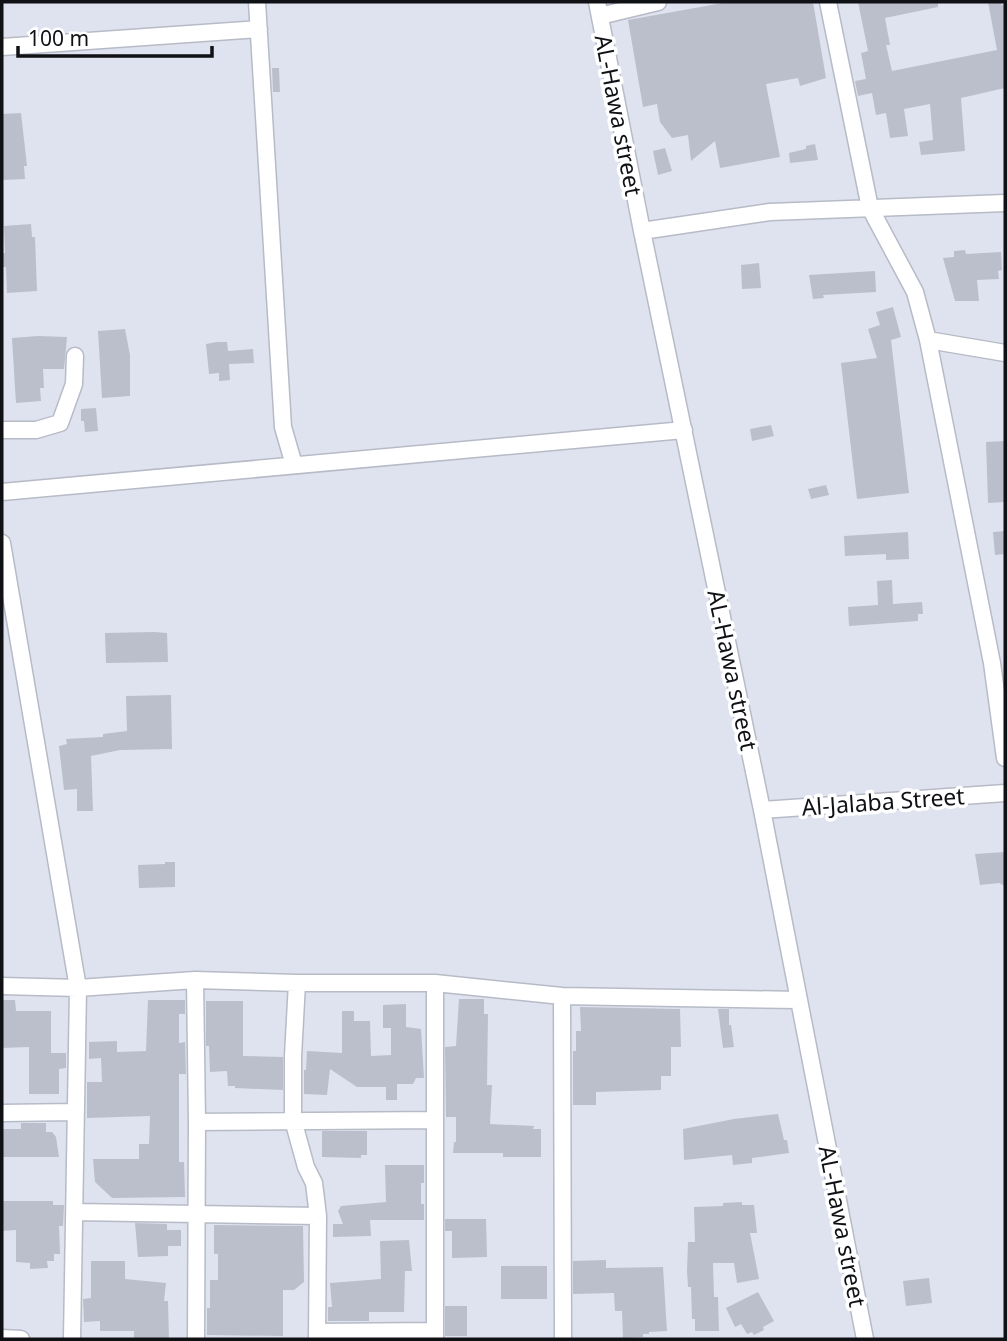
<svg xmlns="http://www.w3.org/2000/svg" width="1007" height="1341" viewBox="0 0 1007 1341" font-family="'Noto Sans',sans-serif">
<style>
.building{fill:#bbbfcb}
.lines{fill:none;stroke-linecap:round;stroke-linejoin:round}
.minor-casing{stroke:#b7bbc7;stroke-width:19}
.minor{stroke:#fff;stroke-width:16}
.labels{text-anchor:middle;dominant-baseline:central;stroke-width:7;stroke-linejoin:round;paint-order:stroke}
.street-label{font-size:23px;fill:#0f1115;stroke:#fff}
</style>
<rect width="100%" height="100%" fill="#dfe3ef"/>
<path class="building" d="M 728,2 L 813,2 L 826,78 L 800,86 L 798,78 L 766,84 L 780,157 L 720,168 L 715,141 L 691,161 L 688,135 L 672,138 L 660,122 L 657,104 L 643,107 L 628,20 Z
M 858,2 L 938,2 L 938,7 L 885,18 L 890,45 L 886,45 L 892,71 L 997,50 L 988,2 L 1001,2 L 1001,5 L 1005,4 L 1005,88 L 961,98 L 965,151 L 921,155 L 919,142 L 933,140 L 930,104 L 904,109 L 908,136 L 890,138 L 886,113 L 876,115 L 872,93 L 858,96 L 855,81 L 866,79 L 861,53 L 868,51 Z
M 272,68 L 279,68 L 280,92 L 273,92 Z
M 21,113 L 27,166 L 24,166 L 25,179 L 2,180 L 2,114 Z
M 815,144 L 818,160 L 790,163 L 789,153 L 806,149 L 806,146 Z
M 665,148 L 672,171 L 658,175 L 653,151 Z
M 31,224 L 32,237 L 35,237 L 37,291 L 7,293 L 6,267 L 2,267 L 2,253 L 5,253 L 4,226 Z
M 965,250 L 966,254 L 1001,252 L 1002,270 L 998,271 L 999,279 L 977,280 L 979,301 L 955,301 L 943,258 L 954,257 L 954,251 Z
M 759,263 L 761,288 L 742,289 L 741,265 Z
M 875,271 L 876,292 L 823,295 L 824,298 L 813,299 L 809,275 Z
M 893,307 L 901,337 L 891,340 L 909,493 L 857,499 L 841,363 L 877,358 L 868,329 L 880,325 L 876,312 Z
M 125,329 L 130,355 L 130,396 L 102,398 L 98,331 Z
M 38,336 L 67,337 L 64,369 L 43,369 L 44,388 L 40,388 L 41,401 L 16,403 L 12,338 Z
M 217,342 L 227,342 L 228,351 L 253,349 L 254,363 L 229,364 L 230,380 L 219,381 L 219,373 L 209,374 L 206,344 Z
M 96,408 L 98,431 L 85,432 L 84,421 L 81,421 L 81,409 Z
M 771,425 L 774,436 L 752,441 L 750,429 Z
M 1005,441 L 1005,502 L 988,503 L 986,442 Z
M 826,485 L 829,495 L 811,499 L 808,489 Z
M 1005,531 L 1005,554 L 995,555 L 993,532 Z
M 908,532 L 909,559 L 886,560 L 886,554 L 845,556 L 844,536 Z
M 892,580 L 893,604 L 922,602 L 923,614 L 918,614 L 918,621 L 849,626 L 848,607 L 878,605 L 877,581 Z
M 154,632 L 167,633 L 168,662 L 106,663 L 105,633 Z
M 171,695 L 172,749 L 120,750 L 91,756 L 93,811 L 77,811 L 77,789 L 64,790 L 59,746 L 67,744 L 66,739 L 103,737 L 103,734 L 127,731 L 126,696 Z
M 1005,852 L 1005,886 L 999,883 L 980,885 L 975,854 Z
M 165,862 L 175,862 L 175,887 L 139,888 L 138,865 L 165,864 Z
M 459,999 L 484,999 L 484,1014 L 488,1014 L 487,1085 L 492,1085 L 490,1124 L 534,1126 L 533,1129 L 541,1129 L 541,1157 L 503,1157 L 503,1153 L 453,1153 L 454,1142 L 456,1142 L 456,1117 L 446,1117 L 445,1047 L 456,1046 Z
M 2,1000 L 15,1000 L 16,1011 L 51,1011 L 51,1053 L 66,1053 L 66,1068 L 59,1069 L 59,1094 L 29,1094 L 29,1047 L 2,1048 Z
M 148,1000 L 185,1000 L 185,1014 L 179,1014 L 179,1043 L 185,1042 L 186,1074 L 179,1074 L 179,1162 L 184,1162 L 185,1197 L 112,1198 L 95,1182 L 93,1159 L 139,1159 L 139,1144 L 149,1144 L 150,1116 L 87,1118 L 87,1082 L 102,1082 L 101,1058 L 89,1059 L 89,1042 L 117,1041 L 117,1052 L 146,1051 Z
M 206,1001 L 243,1001 L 243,1056 L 283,1057 L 283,1090 L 235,1088 L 235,1086 L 228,1086 L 227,1071 L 210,1072 L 209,1046 L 206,1046 Z
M 406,1004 L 406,1027 L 421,1029 L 424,1078 L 416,1078 L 413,1084 L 397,1084 L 397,1100 L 386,1100 L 386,1087 L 357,1087 L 330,1069 L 327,1095 L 304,1094 L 304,1070 L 306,1070 L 307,1051 L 342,1053 L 342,1011 L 354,1011 L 354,1021 L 370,1021 L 371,1056 L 391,1055 L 391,1028 L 383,1028 L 383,1005 Z
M 580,1007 L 680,1009 L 681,1047 L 671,1047 L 671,1076 L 661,1076 L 661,1090 L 596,1092 L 596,1105 L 573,1105 L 573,1051 L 576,1051 L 576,1031 L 581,1031 Z
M 718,1009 L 729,1009 L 729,1025 L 731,1025 L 734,1047 L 723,1048 Z
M 778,1114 L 784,1140 L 787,1140 L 789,1153 L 752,1158 L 752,1163 L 733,1165 L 732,1155 L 684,1160 L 683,1129 L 734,1119 Z
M 21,1123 L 46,1123 L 46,1132 L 52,1132 L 56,1137 L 59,1157 L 2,1157 L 2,1129 L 21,1129 Z
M 322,1131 L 367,1131 L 367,1155 L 361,1155 L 361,1158 L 322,1157 Z
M 385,1165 L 424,1165 L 424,1183 L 421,1183 L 421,1204 L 424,1204 L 424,1220 L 370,1220 L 371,1236 L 333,1237 L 333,1224 L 343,1224 L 338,1211 L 341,1206 L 386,1202 Z
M 2,1201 L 53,1201 L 53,1205 L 64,1205 L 63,1226 L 59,1226 L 60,1254 L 54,1254 L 54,1261 L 47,1261 L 48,1268 L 30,1269 L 30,1263 L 16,1262 L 16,1230 L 2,1231 Z
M 742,1202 L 742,1205 L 754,1205 L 757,1233 L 750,1233 L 759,1279 L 737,1283 L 734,1263 L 713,1263 L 714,1297 L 718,1297 L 719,1331 L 695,1331 L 695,1319 L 692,1319 L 691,1287 L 688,1287 L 687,1271 L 688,1242 L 695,1242 L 694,1207 L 723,1206 L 723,1203 Z
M 445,1219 L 486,1219 L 487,1257 L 452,1258 L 452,1231 L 445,1231 Z
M 135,1223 L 167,1224 L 167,1230 L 181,1230 L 181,1246 L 168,1246 L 168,1256 L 138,1257 Z
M 214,1225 L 303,1226 L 304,1282 L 294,1290 L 283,1290 L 283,1336 L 207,1335 L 207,1308 L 210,1308 L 210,1280 L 218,1280 L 218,1254 L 214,1254 Z
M 409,1240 L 412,1271 L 405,1271 L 404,1312 L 369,1312 L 369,1321 L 328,1321 L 328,1307 L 332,1307 L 330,1283 L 381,1279 L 380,1241 Z
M 606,1260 L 606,1268 L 663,1267 L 667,1331 L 649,1332 L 649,1334 L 643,1334 L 643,1337 L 623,1338 L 622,1311 L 615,1311 L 614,1293 L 573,1294 L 573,1261 Z
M 91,1261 L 125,1261 L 125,1279 L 166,1283 L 164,1301 L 168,1301 L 169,1339 L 134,1339 L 134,1331 L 100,1331 L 100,1321 L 84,1322 L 83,1299 L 91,1298 Z
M 501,1266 L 547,1266 L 547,1299 L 501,1299 Z
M 929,1278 L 932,1303 L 906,1306 L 903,1281 Z
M 758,1292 L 774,1321 L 763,1327 L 764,1330 L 754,1335 L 752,1332 L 747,1334 L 741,1324 L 735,1327 L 726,1308 Z
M 445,1306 L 467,1306 L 467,1336 L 445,1336 Z"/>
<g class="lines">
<g class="minor-casing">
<path id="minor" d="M 257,2 L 283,427 L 294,465
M 597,2 L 642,231 L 762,810 L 865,1339
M 828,2 L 870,208 L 915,292 L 928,340 L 992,663 L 1005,758
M 600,16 L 658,2
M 2,47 L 259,29
M 642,231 L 770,212 L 1005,203
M 928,340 L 1005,353
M 2,430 L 36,430 L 60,423 L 74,384 L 75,356
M 2,492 L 684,430
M 2,543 L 78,988 L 72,1339
M 762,810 L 1005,793
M 195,980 L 197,1122 L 196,1339
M 297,983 L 293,1056 L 293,1120 L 306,1167 L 314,1183 L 318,1216 L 317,1339
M 2,986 L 78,988 L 195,980 L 297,983 L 435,983 L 562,996 L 799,1000
M 562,996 L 563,1339
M 2,1113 L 75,1112
M 197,1122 L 435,1120
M 75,1212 L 318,1216
M 317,1332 L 435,1331
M 2,1338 L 21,1339
M 435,1339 L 435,983"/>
</g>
<use href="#minor" class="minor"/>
</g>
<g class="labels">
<g class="street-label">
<text transform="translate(619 115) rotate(79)">AL-Hawa street</text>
<text transform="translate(733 670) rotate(78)">AL-Hawa street</text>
<text transform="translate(883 801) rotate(-4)">Al-Jalaba Street</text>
<text transform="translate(843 1226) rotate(79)">AL-Hawa street</text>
</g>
</g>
<rect width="1007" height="1341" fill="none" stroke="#0f1115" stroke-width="7"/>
<path d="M18 46v10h194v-10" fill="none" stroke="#0f1115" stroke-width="3.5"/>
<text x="28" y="46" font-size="21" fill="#0f1115" stroke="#ffffff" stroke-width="5" paint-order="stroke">100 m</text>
</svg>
